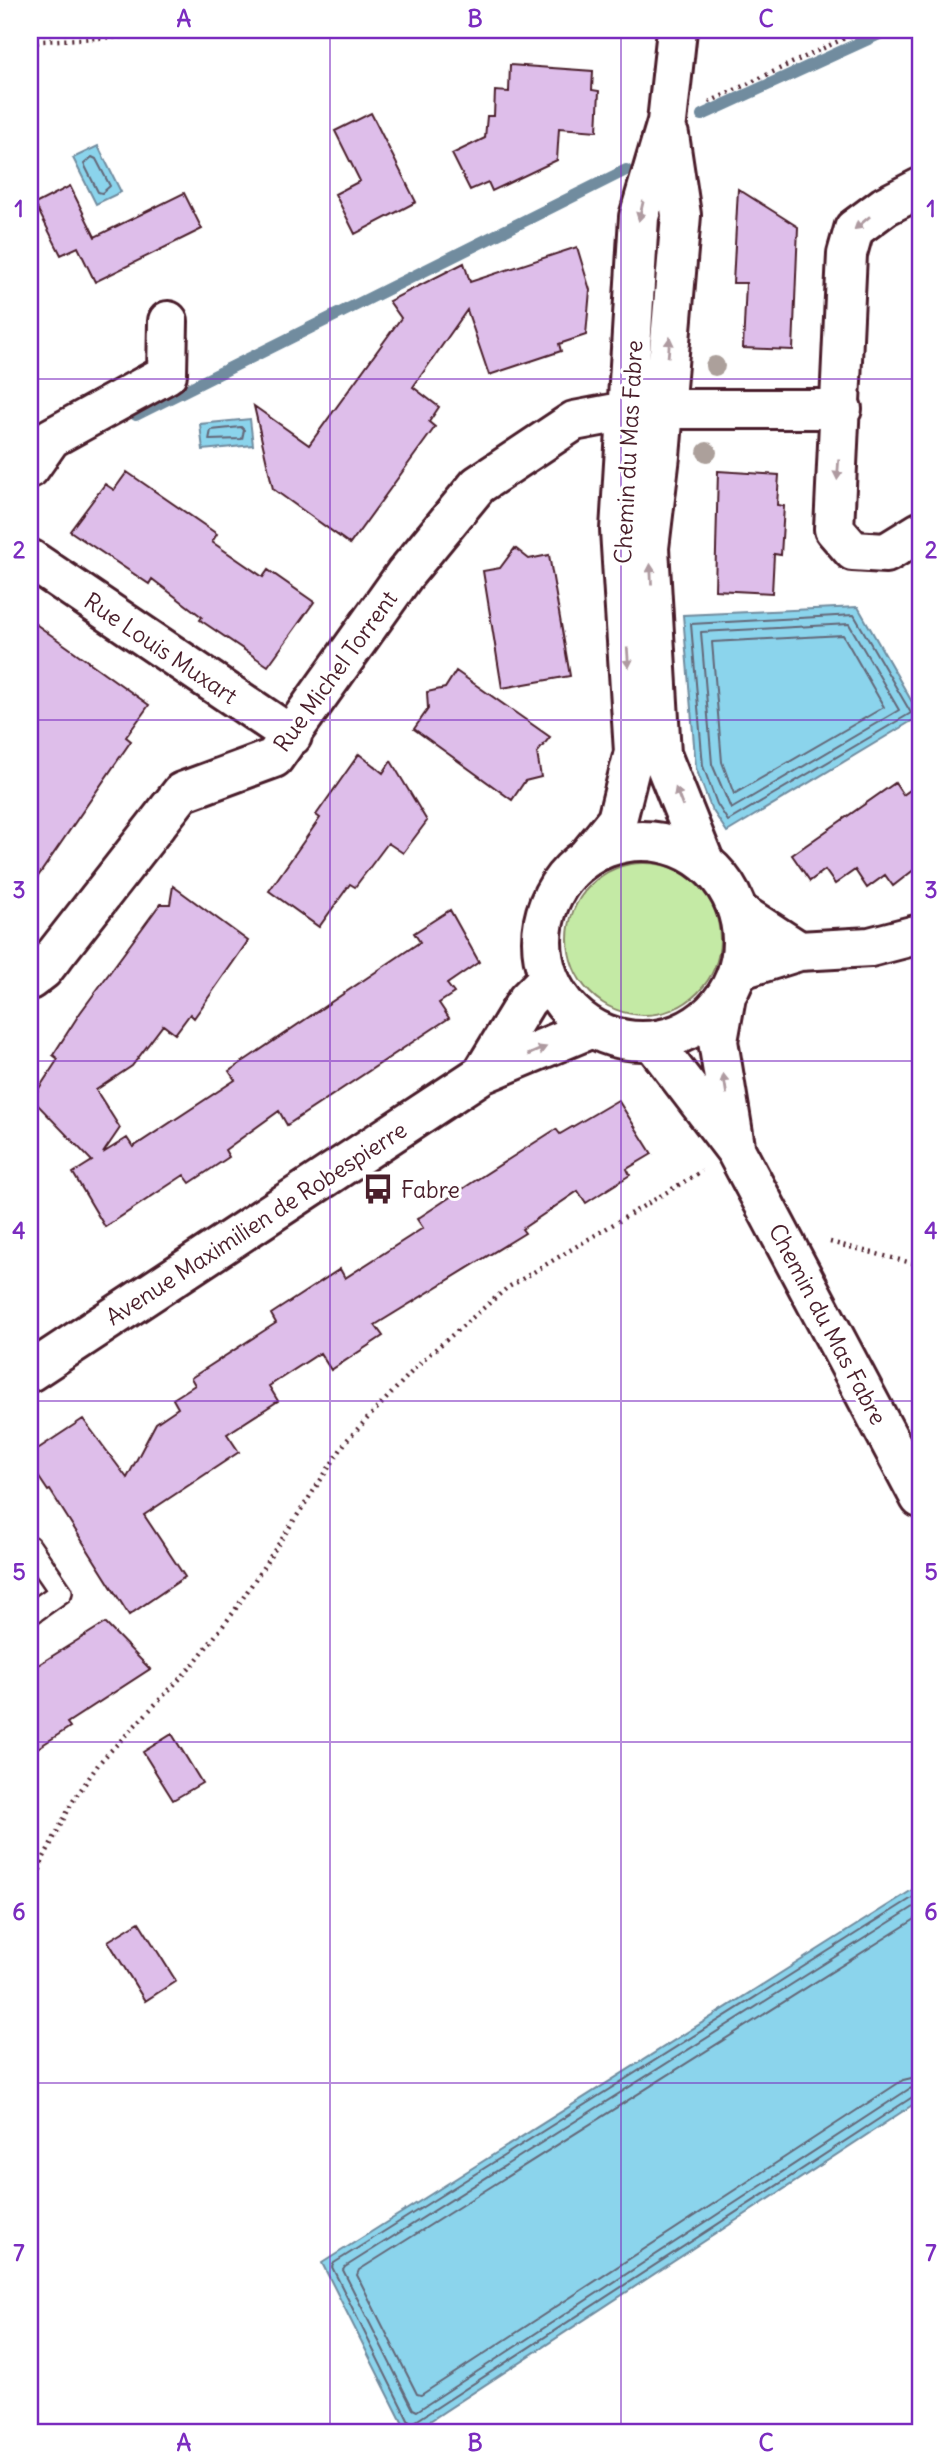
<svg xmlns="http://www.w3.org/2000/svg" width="950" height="2462" viewBox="0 0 950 2462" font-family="Delius,sans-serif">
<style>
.green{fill:#c4eaa5;stroke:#878468;stroke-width:2}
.water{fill:#8bd4ec;stroke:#718c9f;stroke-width:2}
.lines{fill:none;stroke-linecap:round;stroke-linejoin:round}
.shore{stroke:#646778;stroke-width:2}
.stream{stroke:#718c9f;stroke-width:12}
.building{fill:#debeea;stroke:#4a1f2b;stroke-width:2}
.service-casing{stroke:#4a1f2b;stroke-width:26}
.minor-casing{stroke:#4a1f2b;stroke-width:44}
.tertiary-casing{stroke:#4a1f2b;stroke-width:44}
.path{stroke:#4a1f2b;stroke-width:4.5;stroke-dasharray:2 5;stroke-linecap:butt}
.service{stroke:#fff;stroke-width:21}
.minor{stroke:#fff;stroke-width:38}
.tertiary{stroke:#fff;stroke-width:38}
.tree{fill:#aca09b}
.oneway{fill:#ae9aa0}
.grid{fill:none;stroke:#7b2cbf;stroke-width:2;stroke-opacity:0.55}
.labels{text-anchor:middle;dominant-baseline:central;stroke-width:6;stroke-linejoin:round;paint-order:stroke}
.street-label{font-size:23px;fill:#4a1f2b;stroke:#fff}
.poi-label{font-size:23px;fill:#4a1f2b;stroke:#fff;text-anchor:start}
.neatline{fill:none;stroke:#7b2cbf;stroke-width:2.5}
.grid-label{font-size:23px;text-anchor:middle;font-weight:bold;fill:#7b2cbf}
</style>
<rect width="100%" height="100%" fill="#fff"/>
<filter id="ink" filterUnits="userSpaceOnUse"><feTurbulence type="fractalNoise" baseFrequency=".0143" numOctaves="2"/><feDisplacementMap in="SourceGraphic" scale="14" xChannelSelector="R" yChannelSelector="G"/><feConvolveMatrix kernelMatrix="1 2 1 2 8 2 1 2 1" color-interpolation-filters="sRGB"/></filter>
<g filter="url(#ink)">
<path class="green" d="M568 939a76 76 0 1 1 152 0a76 76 0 1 1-152 0Z"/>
<path class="water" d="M 98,146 L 121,192 L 96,204 L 73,158 Z
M 250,419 L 253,445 L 203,450 L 200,424 Z
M 858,607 L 920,716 L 727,832 L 711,808 L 696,768 L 683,615 Z
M 920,1885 L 920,2100 L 413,2432 L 407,2432 L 322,2263 Z"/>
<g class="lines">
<path class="shore" d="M 92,157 L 96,159 L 110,186 L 102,193 L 98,192 L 84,164 Z
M 241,427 L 244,430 L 242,439 L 209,440 L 211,430 Z
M 854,615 L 911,713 L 728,821 L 717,804 L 703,766 L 691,624 Z
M 849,624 L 899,710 L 731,809 L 712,764 L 701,632 Z
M 843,635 L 884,707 L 734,794 L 722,762 L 712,642 Z
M 920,1893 L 334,2263 L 332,2267 L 409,2422 L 413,2423 L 914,2096 L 920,2095
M 920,1903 L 345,2267 L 343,2270 L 413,2409 L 417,2411 L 909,2089 L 920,2086
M 920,1916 L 359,2270 L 357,2275 L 417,2394 L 421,2395 L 903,2080 L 920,2076"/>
<path class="stream" d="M 702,115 L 888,30
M 136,415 L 626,170"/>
</g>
<path class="building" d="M 510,65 L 593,71 L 592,90 L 599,91 L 597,131 L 559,128 L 557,160 L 492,191 L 488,182 L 470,190 L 452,154 L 485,138 L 487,116 L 494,116 L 495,91 L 509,92 Z
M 371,113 L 416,202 L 355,234 L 335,194 L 360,181 L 335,131 Z
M 70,186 L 95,237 L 184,193 L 202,229 L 95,282 L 78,247 L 61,255 L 35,204 Z
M 738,189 L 798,227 L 793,350 L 743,348 L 746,283 L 733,283 Z
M 577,247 L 590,290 L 586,335 L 559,344 L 561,351 L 489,375 L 467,310 L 413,387 L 439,407 L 429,422 L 435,427 L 350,544 L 273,489 L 254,406 L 309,445 L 401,318 L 389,301 L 464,263 L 470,282 Z
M 718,471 L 779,475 L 777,505 L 784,506 L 781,555 L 774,554 L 772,593 L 715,590 Z
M 127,472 L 217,534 L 212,542 L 263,577 L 268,570 L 314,602 L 268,666 L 200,620 L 202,617 L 152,579 L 149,584 L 70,531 L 105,484 L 114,490 Z
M 515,548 L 529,559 L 549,555 L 570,676 L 502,688 L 483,571 L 500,568 Z
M 30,620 L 149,705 L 126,737 L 131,741 L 30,888 Z
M 456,671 L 550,737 L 537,753 L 541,777 L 525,781 L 512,800 L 414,729 L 428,709 L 427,692 L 445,688 Z
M 359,754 L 383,773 L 391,761 L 427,821 L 403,853 L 388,843 L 355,887 L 350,884 L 319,927 L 269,891 L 320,818 L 316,815 Z
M 895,783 L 903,795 L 920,783 L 920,865 L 893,886 L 885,875 L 867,888 L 855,870 L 835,884 L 825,870 L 810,881 L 792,855 Z
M 173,886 L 248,941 L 194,1018 L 190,1014 L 175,1034 L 163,1025 L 132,1066 L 96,1090 L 120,1128 L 103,1153 L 127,1138 L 133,1147 L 235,1080 L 229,1071 L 420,942 L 414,933 L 450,910 L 479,962 L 447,984 L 454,993 L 439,1003 L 449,1018 L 287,1125 L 279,1111 L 225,1150 L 229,1157 L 190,1183 L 184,1175 L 105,1227 L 73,1173 L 92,1161 L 32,1099 L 58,1059 L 53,1055 L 80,1013 L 160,904 L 170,904 Z
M 618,1100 L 652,1154 L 627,1169 L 630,1175 L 586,1203 L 578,1191 L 522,1229 L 525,1233 L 375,1325 L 383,1336 L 331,1370 L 320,1353 L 269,1386 L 278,1401 L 227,1434 L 239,1452 L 144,1515 L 185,1577 L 129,1615 L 50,1490 L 48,1491 L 30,1464 L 30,1454 L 83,1419 L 127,1478 L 156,1423 L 178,1408 L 173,1399 L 195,1385 L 191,1378 L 276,1323 L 271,1314 L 340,1269 L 345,1278 L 423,1228 L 417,1219 L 470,1184 L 556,1129 L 560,1134 Z
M 105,1623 L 150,1669 L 67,1723 L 70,1727 L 30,1753 L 30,1670 Z
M 172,1734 L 202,1783 L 173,1800 L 143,1752 Z
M 139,1922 L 176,1981 L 145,2001 L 108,1941 Z"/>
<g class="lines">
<g class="service-casing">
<path id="service" d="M 30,1547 L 61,1592 L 30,1614"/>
</g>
<g class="minor-casing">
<path id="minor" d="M 669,135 L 681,215 L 660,456 L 649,548 L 661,754 L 704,861
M 920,188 L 885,206 L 854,229 L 847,254 L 834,529 L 853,551 L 886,553 L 920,532
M 30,468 L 51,438 L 167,374 L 168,321
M 30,559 L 292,736
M 587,857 L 617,820 L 634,752 L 620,530 L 639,217 L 667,122 L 677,30
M 739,912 L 799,951
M 738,970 L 799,951 L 870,947 L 920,934
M 30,980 L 43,970 L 182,792 L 274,758 L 405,574 L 478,485 L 574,421 L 627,411 L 664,409 L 842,409"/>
</g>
<g class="tertiary-casing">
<path id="tertiary" d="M542 941a100 100 0 1 1 200 0a100 100 0 1 1-200 0Z
M 726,996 L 718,1041 L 735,1146
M 652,1041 L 736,1151 L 920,1498
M 482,1074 L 527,1000 L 549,978
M 30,1372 L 482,1074 L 592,1028"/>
</g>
<path class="path" d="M 30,45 L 42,41 L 251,30
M 709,102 L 862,30
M 830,1242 L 920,1265
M 30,1904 L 43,1859 L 73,1801 L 100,1762 L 191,1667 L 233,1613 L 347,1440 L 424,1359 L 507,1288 L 702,1171"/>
<use href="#service" class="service"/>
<use href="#minor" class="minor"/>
<use href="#tertiary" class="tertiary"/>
</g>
<g class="tree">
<circle cx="715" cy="366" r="10"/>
<circle cx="707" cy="452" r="10"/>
</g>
<defs><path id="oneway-solid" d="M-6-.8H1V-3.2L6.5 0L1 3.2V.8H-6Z" transform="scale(1.75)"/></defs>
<g class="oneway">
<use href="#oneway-solid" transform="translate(641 211) rotate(103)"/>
<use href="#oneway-solid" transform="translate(862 223) rotate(140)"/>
<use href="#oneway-solid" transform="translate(669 347) rotate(-85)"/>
<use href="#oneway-solid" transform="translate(838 470) rotate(94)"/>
<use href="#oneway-solid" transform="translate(651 574) rotate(-93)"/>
<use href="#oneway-solid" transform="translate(628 658) rotate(86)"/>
<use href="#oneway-solid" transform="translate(679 797) rotate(-111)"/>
<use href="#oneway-solid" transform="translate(537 1051) rotate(-23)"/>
<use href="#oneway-solid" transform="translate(725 1084) rotate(-99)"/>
</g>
</g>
<path class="grid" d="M 330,30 L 330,2432M 621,30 L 621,2432M 30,379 L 920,379M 30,720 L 920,720M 30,1061 L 920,1061M 30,1401 L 920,1401M 30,1742 L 920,1742M 30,2083 L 920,2083"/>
<defs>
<g id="bus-bare" transform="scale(2.415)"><path d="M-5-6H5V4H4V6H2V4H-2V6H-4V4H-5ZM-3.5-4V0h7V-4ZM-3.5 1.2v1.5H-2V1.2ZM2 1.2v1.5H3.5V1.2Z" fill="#4a1f2b" stroke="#fff" stroke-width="2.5" paint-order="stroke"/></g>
</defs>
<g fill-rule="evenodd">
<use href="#bus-bare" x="378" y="1189"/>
</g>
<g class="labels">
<g class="street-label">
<text transform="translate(628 452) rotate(-87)">Chemin du Mas Fabre</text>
<text transform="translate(161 648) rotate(34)">Rue Louis Muxart</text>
<text transform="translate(335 671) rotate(-54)">Rue Michel Torrent</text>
<text transform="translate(256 1223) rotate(-33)">Avenue Maximilien de Robespierre</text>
<text transform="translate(828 1324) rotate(62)">Chemin du Mas Fabre</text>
</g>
<g class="poi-label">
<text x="401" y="1189">Fabre</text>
</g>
</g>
<rect width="950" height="2462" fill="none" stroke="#fff" stroke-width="77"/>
<rect x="38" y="38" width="874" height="2386" class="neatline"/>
<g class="grid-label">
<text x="184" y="27">A</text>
<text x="475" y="27">B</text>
<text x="766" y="27">C</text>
<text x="19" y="217">1</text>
<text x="931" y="217">1</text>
<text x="19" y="558">2</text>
<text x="931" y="558">2</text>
<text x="19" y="898">3</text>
<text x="931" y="898">3</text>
<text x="19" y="1239">4</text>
<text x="931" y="1239">4</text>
<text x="19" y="1580">5</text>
<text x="931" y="1580">5</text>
<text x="19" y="1920">6</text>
<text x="931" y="1920">6</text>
<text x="19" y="2261">7</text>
<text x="931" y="2261">7</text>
<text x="184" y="2451">A</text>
<text x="475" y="2451">B</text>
<text x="766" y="2451">C</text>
</g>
</svg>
